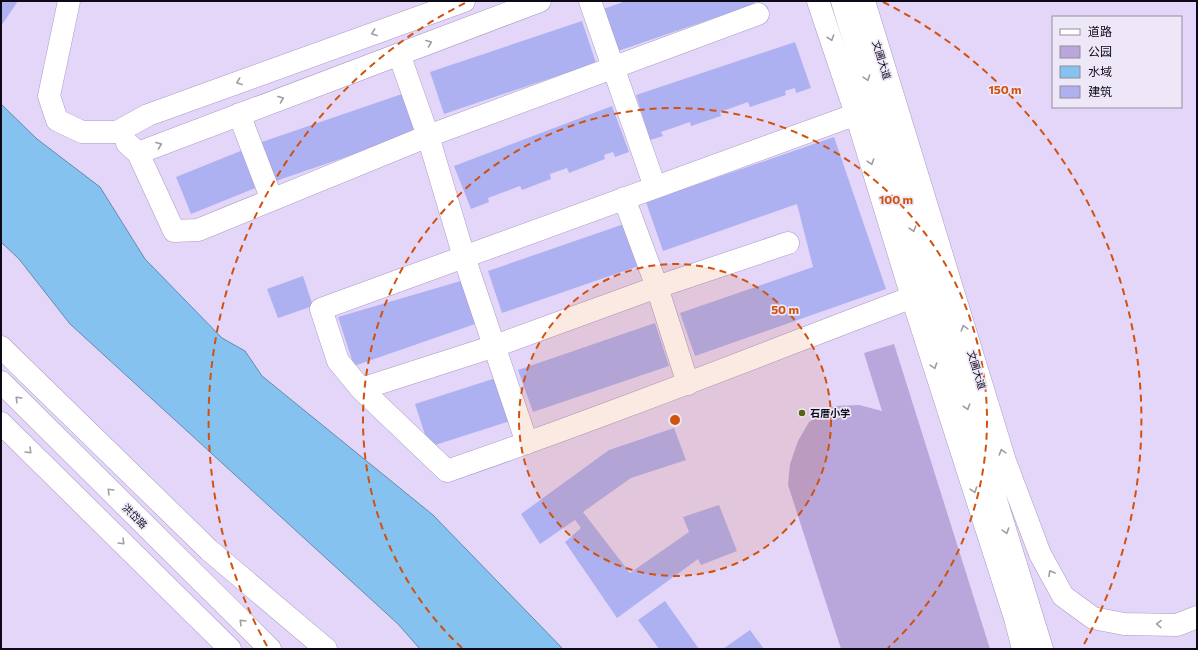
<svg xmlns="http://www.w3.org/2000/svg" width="1198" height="650" viewBox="0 0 1198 650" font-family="Commissioner,'Noto Sans SC',sans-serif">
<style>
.green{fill:#b9a6da}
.water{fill:#86c2ef;stroke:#628aae}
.building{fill:#aeb1f1}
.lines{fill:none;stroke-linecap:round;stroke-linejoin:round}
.minor-casing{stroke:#a99ac3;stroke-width:23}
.secondary-casing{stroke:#a99ac3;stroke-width:23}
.minor{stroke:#fff;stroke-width:22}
.secondary{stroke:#fff;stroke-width:22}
.oneway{stroke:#9f9da2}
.ring{fill:none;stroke:#d2510d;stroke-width:2;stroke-dasharray:7 5}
.poi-dot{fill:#546611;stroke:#ede7f8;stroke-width:1.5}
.labels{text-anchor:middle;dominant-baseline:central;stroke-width:3.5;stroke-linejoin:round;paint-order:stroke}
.street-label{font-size:10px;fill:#0e0916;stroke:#ede7f8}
.poi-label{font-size:10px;font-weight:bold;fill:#0e0916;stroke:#ede7f8;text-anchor:start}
.centre{fill:#d2510d;stroke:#ede7f8;stroke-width:2}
.ring-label{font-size:12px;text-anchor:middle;font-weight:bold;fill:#d2510d;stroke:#ede7f8;stroke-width:3.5;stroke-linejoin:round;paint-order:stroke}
</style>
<rect width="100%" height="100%" fill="#e3d6f9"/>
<path class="green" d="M 894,344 L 990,649 L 841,649 L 788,485 L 790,464 L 798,441 L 809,422 L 834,406 L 859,405 L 882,411 L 864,353 Z"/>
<path class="water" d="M 1,104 L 37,139 L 100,187 L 145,259 L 222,338 L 245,351 L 262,376 L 433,515 L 563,649 L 420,649 L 398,624 L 70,324 L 19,259 L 1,242 Z"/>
<path class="building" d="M 1,1 L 18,1 L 1,26 Z
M 626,1 L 754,1 L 755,4 L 618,51 L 603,9 Z
M 582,21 L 596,63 L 444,114 L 430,72 Z
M 795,42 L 811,88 L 796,93 L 795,88 L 785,91 L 786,95 L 750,107 L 748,102 L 720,112 L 721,116 L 691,126 L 690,122 L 661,132 L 663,136 L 650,140 L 636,95 Z
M 402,94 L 416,133 L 270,183 L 256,144 Z
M 612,106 L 629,152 L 615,157 L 613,152 L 604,155 L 605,159 L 569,173 L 567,168 L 550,174 L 551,179 L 522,190 L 520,186 L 488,198 L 489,202 L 471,209 L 454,166 Z
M 834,137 L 886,289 L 695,356 L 680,313 L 813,267 L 797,204 L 663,251 L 646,202 Z
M 243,150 L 258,187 L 191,214 L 176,177 Z
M 624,224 L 639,266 L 502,313 L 488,271 Z
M 303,276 L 313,306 L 278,318 L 267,289 Z
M 464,280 L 478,323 L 354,366 L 338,317 Z
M 655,323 L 669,366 L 533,412 L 518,370 Z
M 499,377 L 513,420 L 429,447 L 415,404 Z
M 674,428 L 686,460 L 631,478 L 583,512 L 630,573 L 689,532 L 683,517 L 719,505 L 737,551 L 701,565 L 698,559 L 617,618 L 565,542 L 581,528 L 575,520 L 540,544 L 521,514 L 609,450 Z
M 665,601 L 699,649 L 659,649 L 638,620 Z
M 750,630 L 764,649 L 723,649 Z"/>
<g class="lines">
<g class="minor-casing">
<path id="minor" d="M 69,1 L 49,96 L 57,120 L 82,132 L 117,132 L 148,115 L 464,1
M 590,1 L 655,187
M 818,1 L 856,114 L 912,297 L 1015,618 L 1023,649
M 399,54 L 428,136 L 464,257 L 527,443
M 876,107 L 321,309 L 338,361 L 361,389 L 447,471 C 610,415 770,351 931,290 L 948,280
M 239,114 L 272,200
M 127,143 L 138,153 L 540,1
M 138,153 L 174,231 L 198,230 L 428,136 L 758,14
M 624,198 L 657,287 L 688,384
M 1,347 L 209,550 L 326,649
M 361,389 L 495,346 L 657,287 L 788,243"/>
</g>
<g class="secondary-casing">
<path id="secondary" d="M 842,1 L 1042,649
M 864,1 L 1005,461 L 1040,554 L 1063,596 L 1093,618 L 1124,624 L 1177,625 L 1197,617
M 1,382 L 270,649
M 1,423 L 230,649"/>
</g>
<use href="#minor" class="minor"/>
<use href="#secondary" class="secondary"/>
</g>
<defs><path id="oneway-chevron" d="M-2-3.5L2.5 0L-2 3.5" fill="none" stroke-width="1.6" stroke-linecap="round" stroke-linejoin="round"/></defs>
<g class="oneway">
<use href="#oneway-chevron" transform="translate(374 33) rotate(160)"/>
<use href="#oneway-chevron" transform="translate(831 38) rotate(71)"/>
<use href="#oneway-chevron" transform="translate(429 43) rotate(-21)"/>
<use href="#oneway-chevron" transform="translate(867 78) rotate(72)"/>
<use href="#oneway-chevron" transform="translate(239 82) rotate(160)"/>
<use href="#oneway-chevron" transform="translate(281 99) rotate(-21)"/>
<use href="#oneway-chevron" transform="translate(159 145) rotate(-21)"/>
<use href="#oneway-chevron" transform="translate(871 162) rotate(73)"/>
<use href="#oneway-chevron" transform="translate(913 229) rotate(73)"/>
<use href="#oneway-chevron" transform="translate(964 328) rotate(-107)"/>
<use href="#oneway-chevron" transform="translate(934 366) rotate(72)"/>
<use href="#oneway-chevron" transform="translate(18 399) rotate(-135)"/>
<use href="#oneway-chevron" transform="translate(967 407) rotate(73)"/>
<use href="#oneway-chevron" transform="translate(29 451) rotate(45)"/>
<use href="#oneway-chevron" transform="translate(1002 452) rotate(-107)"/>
<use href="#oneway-chevron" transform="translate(974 490) rotate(72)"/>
<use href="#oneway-chevron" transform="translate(110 491) rotate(-135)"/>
<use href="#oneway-chevron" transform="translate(1006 531) rotate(73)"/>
<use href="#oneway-chevron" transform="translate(122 542) rotate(45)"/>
<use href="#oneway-chevron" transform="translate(1051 573) rotate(-119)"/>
<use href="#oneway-chevron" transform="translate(242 622) rotate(-135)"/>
<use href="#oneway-chevron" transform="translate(1159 624) rotate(-179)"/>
</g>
<circle cx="675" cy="420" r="156" fill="#d2510d" fill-opacity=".12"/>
<g class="ring">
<circle cx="675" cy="420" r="156"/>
<path d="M462 648A312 312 0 1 1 888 648"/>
<path d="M267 646A467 467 0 0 1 467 2M883 2A467 467 0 0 1 1083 646"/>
</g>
<circle class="poi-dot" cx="802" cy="413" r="4"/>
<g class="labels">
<g class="street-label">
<text transform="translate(882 60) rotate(73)">文圃大道</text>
<text transform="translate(977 370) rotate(73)">文圃大道</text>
<text transform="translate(135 516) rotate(45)">洪岱路</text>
</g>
<g class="poi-label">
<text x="810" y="413">石厝小学</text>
</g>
</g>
<circle cx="675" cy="420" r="6" class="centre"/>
<g class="ring-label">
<text x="1005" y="94">150 m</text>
<text x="896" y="204">100 m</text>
<text x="785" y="314">50 m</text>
</g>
<rect width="1198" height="650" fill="none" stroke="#0e0916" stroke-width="4"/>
<rect x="1052" y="16" width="130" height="92" fill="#ede7f8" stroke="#948e9e"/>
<rect x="1060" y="29" width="20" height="6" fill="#ffffff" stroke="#948e9e"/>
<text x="1088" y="36" font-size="12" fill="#0e0916">道路</text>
<rect x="1060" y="46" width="20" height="12" fill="#b9a6da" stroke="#948e9e"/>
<text x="1088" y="56" font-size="12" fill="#0e0916">公园</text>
<rect x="1060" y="66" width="20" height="12" fill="#86c2ef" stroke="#948e9e"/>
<text x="1088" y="76" font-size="12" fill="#0e0916">水域</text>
<rect x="1060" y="86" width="20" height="12" fill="#aeb1f1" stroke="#948e9e"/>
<text x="1088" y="96" font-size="12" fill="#0e0916">建筑</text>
</svg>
